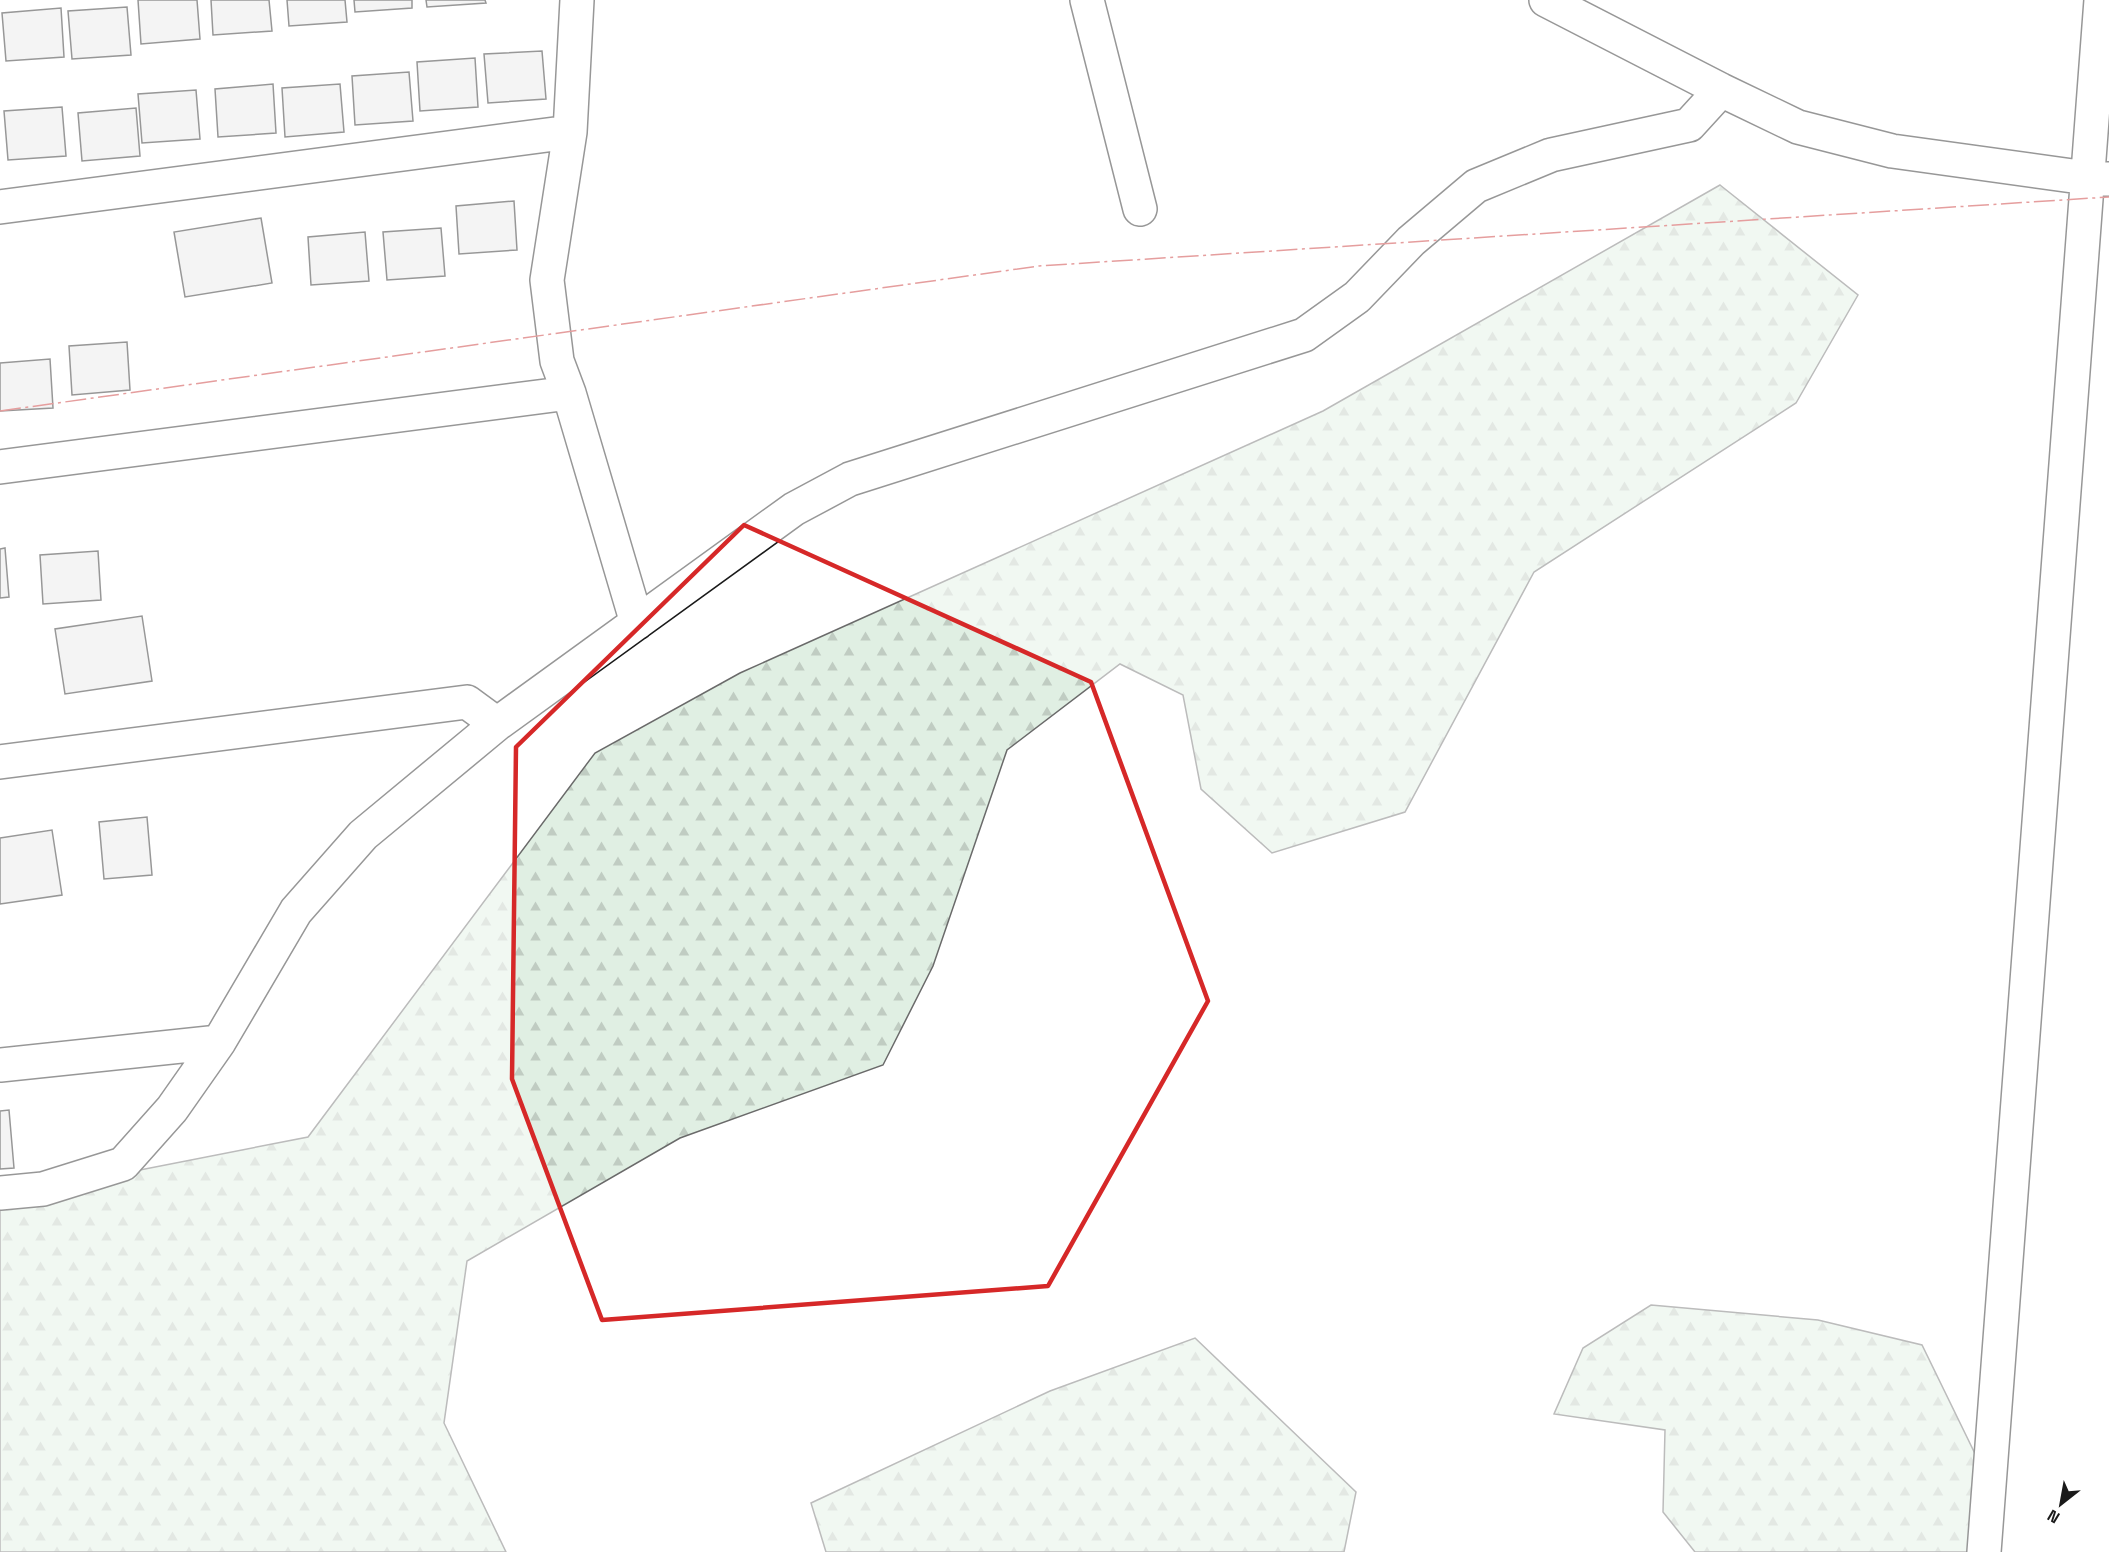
<svg xmlns="http://www.w3.org/2000/svg" width="2109" height="1552" viewBox="0 0 2109 1552" font-family="'Space Grotesk',sans-serif">
<style>
.forest{fill:url(#forest-firs);stroke:#6a6a6a;stroke-width:1.5}
.building{fill:#e6e6e6;stroke:#1a1a1a;stroke-width:1.5}
.lines{fill:none;stroke-linecap:round;stroke-linejoin:round}
.minor-casing{stroke:#1a1a1a;stroke-width:36}
.minor{stroke:#fff;stroke-width:33}
.power{stroke:#c62828;stroke-width:1.5;stroke-dasharray:21 4.5 3 4.5;stroke-linecap:butt}
.marked{fill:none;stroke:#d62828;stroke-width:4.5;stroke-linejoin:round}
</style>
<defs>
<pattern id="forest-firs" width="22" height="20" patternUnits="userSpaceOnUse" patternTransform="scale(1.5)"><rect width="22" height="20" fill="#e0efe3"/><path d="M5 1l3.5 6h-7zM16 11l3.5 6h-7z" fill="#c0ccc2"/></pattern>
</defs>
<rect width="100%" height="100%" fill="#fff"/>
<path class="forest" d="M 1720,185 L 1858,295 L 1796,403 L 1534,572 L 1405,812 L 1272,853 L 1201,789 L 1183,695 L 1120,664 L 1007,750 L 933,966 L 883,1065 L 680,1138 L 467,1261 L 444,1423 L 506,1552 L 0,1552 L 0,1210 L 43,1189 L 308,1137 L 595,753 L 740,673 L 1323,411 Z
M 1651,1305 L 1818,1320 L 1922,1345 L 2000,1505 L 1983,1552 L 1695,1552 L 1663,1512 L 1665,1430 L 1554,1414 L 1583,1348 Z
M 1195,1338 L 1356,1492 L 1344,1552 L 826,1552 L 811,1503 L 1050,1391 Z"/>
<path class="building" d="M 138,0 L 197,0 L 200,39 L 141,44 Z
M 211,0 L 269,0 L 272,31 L 213,35 Z
M 287,0 L 345,0 L 347,22 L 289,26 Z
M 354,0 L 412,0 L 412,8 L 355,12 Z
M 426,0 L 485,0 L 486,3 L 427,7 Z
M 127,7 L 131,55 L 72,59 L 68,11 Z
M 61,8 L 64,57 L 6,61 L 2,13 Z
M 542,51 L 546,99 L 488,103 L 484,54 Z
M 475,58 L 478,107 L 420,111 L 417,62 Z
M 409,72 L 413,121 L 355,125 L 352,76 Z
M 273,84 L 276,133 L 218,137 L 215,89 Z
M 340,84 L 344,132 L 285,137 L 282,88 Z
M 196,90 L 200,139 L 142,143 L 138,94 Z
M 62,107 L 66,156 L 8,160 L 4,111 Z
M 136,108 L 140,156 L 82,161 L 78,113 Z
M 514,201 L 517,250 L 459,254 L 456,206 Z
M 261,218 L 272,283 L 185,297 L 174,232 Z
M 441,228 L 445,276 L 387,280 L 383,232 Z
M 365,232 L 369,281 L 311,285 L 308,237 Z
M 127,342 L 130,390 L 72,395 L 69,346 Z
M 50,359 L 53,408 L 0,411 L 0,363 Z
M 5,548 L 9,597 L 0,598 L 0,549 Z
M 98,551 L 101,600 L 43,604 L 40,555 Z
M 142,616 L 152,681 L 65,694 L 55,629 Z
M 147,817 L 152,875 L 104,879 L 99,822 Z
M 52,830 L 62,895 L 0,904 L 0,838 Z
M 9,1110 L 14,1168 L 0,1169 L 0,1111 Z"/>
<g class="lines">
<g class="minor-casing">
<path id="minor" d="M 577,0 L 570,132 L 547,280 L 557,361 L 569,393 L 637,623
M 1087,0 L 1140,209
M 1546,0 L 1721,90 L 1798,127 L 1892,151 L 2087,178 L 2109,179
M 0,207 L 570,132
M 0,467 L 569,393
M 0,762 L 467,702 L 497,724
M 0,1065 L 219,1042
M 0,1193 L 43,1189 L 123,1164 L 172,1109 L 219,1042 L 296,911 L 363,835 L 497,724 L 794,509 L 850,479 L 1304,335 L 1357,297 L 1411,241 L 1476,186 L 1551,155 L 1689,125 L 1721,90
M 1984,1552 L 2101,0"/>
</g>
<use href="#minor" class="minor"/>
<path class="power" d="M 0,411 L 1039,266 L 2109,197"/>
</g>
<path d="M0 0H2109V1552H0ZM 744,525 L 1091,682 L 1208,1001 L 1048,1286 L 602,1320 L 512,1079 L 516,747 Z" fill="#fff" fill-opacity=".55" fill-rule="evenodd"/>
<path class="marked" d="M 744,525 L 1091,682 L 1208,1001 L 1048,1286 L 602,1320 L 512,1079 L 516,747 Z"/>
<g transform="translate(2061 1504) rotate(211)" stroke="#ffffff" stroke-width="4.5" paint-order="stroke">
<path d="M0-4.5L10 22L0 15L-10 22Z" fill="#1a1a1a"/>
<text y="-9" font-size="16" font-weight="bold" text-anchor="middle" fill="#1a1a1a">N</text>
</g>
</svg>
